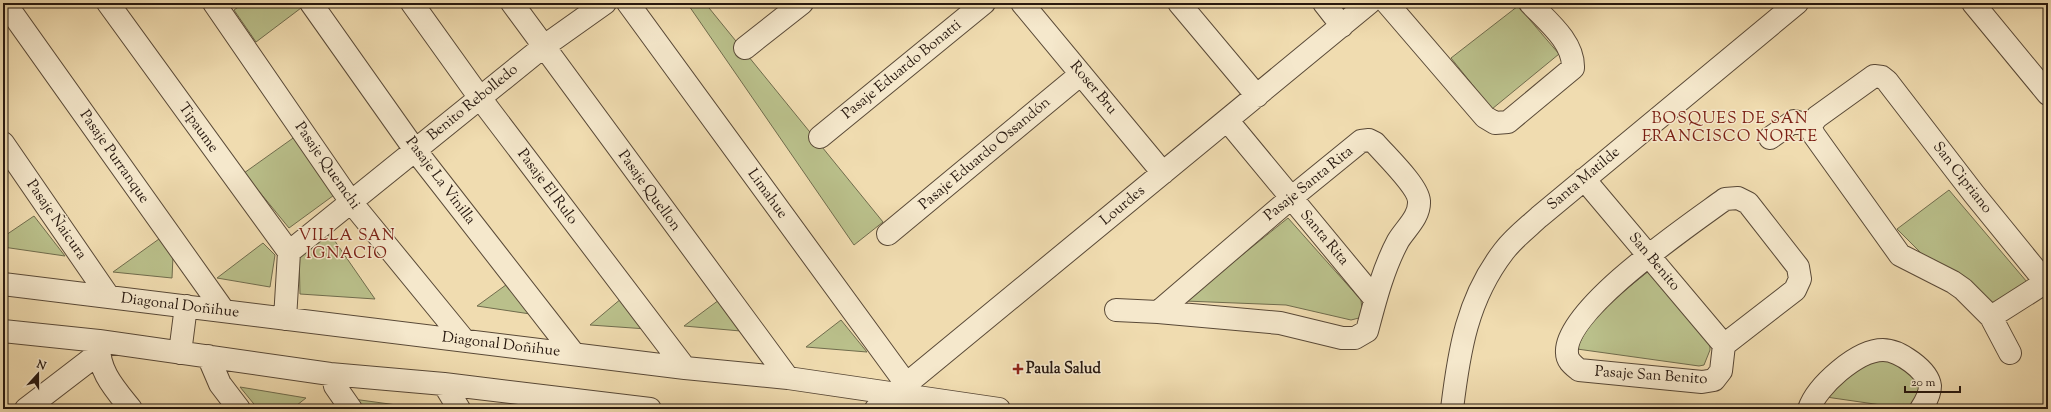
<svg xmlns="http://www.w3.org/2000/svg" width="2051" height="412" viewBox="0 0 2051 412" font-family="'Sorts Mill Goudy',serif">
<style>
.green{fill:#bac08b;stroke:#706c4d}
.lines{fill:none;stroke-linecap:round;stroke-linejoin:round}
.minor-casing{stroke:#594937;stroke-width:24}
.minor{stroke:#f5e8cc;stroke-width:22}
.poi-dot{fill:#8f2418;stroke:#f5e8cc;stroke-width:1.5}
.labels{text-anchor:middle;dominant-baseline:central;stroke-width:3;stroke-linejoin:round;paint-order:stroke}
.street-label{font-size:15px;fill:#27180f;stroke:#f5e8cc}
.poi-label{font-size:15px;font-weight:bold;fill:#27180f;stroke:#f5e8cc;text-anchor:start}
.neighbourhood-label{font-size:16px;letter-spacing:1px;fill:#7a1f14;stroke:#f5e8cc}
</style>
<rect width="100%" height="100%" fill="#f0dcb0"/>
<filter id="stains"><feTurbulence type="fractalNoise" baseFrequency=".005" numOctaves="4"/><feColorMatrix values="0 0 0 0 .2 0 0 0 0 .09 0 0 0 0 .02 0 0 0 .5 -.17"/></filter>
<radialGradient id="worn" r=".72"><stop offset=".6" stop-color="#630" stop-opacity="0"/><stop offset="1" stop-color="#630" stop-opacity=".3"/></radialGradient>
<path class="green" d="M 244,3 L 304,3 L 305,5 L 256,42 L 234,10 Z
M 687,3 L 705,3 L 883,222 L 854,245 Z
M 1518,6 L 1559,54 L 1492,109 L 1451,58 Z
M 296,136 L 341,190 L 289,228 L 244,173 Z
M 1949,190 L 2027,282 L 1995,310 L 1927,259 L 1897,229 Z
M 34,216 L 65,256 L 3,247 L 3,237 Z
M 1288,218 L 1361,300 L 1362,310 L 1359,318 L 1351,320 L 1286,305 L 1185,301 Z
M 330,234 L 375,299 L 300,294 L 299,251 Z
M 159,239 L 173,256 L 172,278 L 113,272 Z
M 263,243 L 275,255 L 270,287 L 217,278 Z
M 1650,270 L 1710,342 L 1710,350 L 1704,365 L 1699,366 L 1577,349 C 1591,314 1622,293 1650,270 Z
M 510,282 L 537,315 L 477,306 Z
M 723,297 L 752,332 L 684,326 Z
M 622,298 L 647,329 L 590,325 Z
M 841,320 L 867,352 L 806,347 Z
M 1877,354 L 1912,369 L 1921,392 L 1909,409 L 1826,397 L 1846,376 Z
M 240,387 L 306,398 L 292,409 L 258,409 Z
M 353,399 L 426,409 L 363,409 Z"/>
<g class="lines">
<g class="minor-casing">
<path id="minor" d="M 5,3 L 224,311
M 108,3 L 289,252
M 214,3 L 351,202 L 464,340
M 311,3 L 415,150 L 574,354
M 412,3 L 480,98 L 685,368
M 512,3 L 788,378
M 628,3 L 907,385
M 1022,3 L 1163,173
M 1179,3 L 1257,96
M 1324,3 L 1342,26
M 1387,3 L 1485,117 L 1495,123 L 1508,122 L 1573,68 C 1574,42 1547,21 1530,3
M 1973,3 L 2048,94
M 745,48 L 802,3
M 1227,120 L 1375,299
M 820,137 L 984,3
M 1770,138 L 1794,121 L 1810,126
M 3,143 L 109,297
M 1584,179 L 1724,345
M 1738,198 L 1748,203 L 1798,267 L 1800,279 L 1795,290 L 1724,345 L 1721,371 L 1714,380 L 1702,382 L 1579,370 C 1573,365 1567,361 1567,353 C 1563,310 1691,224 1725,199 Z
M 888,234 L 1081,74
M 289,252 L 543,47 L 605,3
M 3,284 L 685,368 L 788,378 L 999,409
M 1116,310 L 1158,312 L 1280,323 L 1342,338 L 1355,338 L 1367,331 C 1375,301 1383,269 1398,241 C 1405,229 1420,217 1419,201 C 1418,186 1386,156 1375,143 L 1369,140 L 1361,141 L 1291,198 L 1158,312
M 1991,317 L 2046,282
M 285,319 L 289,252
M 3,331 L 99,341 L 330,374 L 444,384 L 650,409
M 99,341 C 97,370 114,388 131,409
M 180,353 L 186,306
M 2010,353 L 1991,317 L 1963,289 L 1953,282 L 1900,255 L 1814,135 L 1810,126 L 1817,117 L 1874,76 L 1882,77 L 1887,81 L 1974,194 L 2048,285
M 208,356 L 220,384 L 239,409
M 330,374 L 333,376 L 335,386 L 351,409
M 444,384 L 459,409
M 26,409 L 99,353
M 876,409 L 1369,3
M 1452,409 C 1459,351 1467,299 1504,251 C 1514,238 1527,228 1539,217 L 1797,3
M 1809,409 C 1817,386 1857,350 1883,350 C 1899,350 1928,370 1930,386 C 1930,394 1925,403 1921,409"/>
</g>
<use href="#minor" class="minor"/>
</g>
<path class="poi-dot" d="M1016 363h4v4h4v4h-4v4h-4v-4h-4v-4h4z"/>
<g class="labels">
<g class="street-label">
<text transform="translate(902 70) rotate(-39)">Pasaje Eduardo Bonatti</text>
<text transform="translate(1093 88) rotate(50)">Roser Bru</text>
<text transform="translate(473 103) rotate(-39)">Benito Rebolledo</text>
<text transform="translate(198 128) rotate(54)">Tipaume</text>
<text transform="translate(985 154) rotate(-40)">Pasaje Eduardo Ossandón</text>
<text transform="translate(114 157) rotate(55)">Pasaje Purranque</text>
<text transform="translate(327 166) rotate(55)">Pasaje Quemchi</text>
<text transform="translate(1962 178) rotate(52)">San Cipriano</text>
<text transform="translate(1584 179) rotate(-40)">Santa Matilde</text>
<text transform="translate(440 181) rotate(53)">Pasaje La Vinilla</text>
<text transform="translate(1309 184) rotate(-39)">Pasaje Santa Rita</text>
<text transform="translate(547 187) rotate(53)">Pasaje El Rulo</text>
<text transform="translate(649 191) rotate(54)">Pasaje Quellon</text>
<text transform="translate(767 194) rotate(54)">Limahue</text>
<text transform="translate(1123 206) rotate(-40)">Lourdes</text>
<text transform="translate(56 220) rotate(55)">Pasaje Ñaicura</text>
<text transform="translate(1324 238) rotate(50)">Santa Rita</text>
<text transform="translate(1654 262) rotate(50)">San Benito</text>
<text transform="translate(180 306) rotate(7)">Diagonal Doñihue</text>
<text transform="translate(501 345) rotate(7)">Diagonal Doñihue</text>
<text transform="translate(1651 376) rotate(4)">Pasaje San Benito</text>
</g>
<g class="poi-label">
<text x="1026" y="369">Paula Salud</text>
</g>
<g class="neighbourhood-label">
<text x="1730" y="119">BOSQUES DE SAN<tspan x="1730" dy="18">FRANCISCO NORTE</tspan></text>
<text x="347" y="236">VILLA SAN<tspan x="347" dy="18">IGNACIO</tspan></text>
</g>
</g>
<rect width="2051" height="412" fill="none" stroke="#f0dcb0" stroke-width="16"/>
<rect x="4" y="4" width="2043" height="404" fill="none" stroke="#27180f" stroke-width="2"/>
<rect x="8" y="8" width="2035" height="396" fill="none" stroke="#27180f"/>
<g transform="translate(38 374) rotate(21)" stroke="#f5e8cc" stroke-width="3" paint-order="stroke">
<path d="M0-3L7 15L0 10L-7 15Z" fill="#27180f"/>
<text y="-6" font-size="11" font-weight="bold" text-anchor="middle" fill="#27180f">N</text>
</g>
<path d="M1905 386v6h55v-6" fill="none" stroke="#27180f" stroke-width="2"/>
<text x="1911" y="386" font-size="12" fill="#27180f" stroke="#f5e8cc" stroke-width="3" paint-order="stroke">20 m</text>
<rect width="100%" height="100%" filter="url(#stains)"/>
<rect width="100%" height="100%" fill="url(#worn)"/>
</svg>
